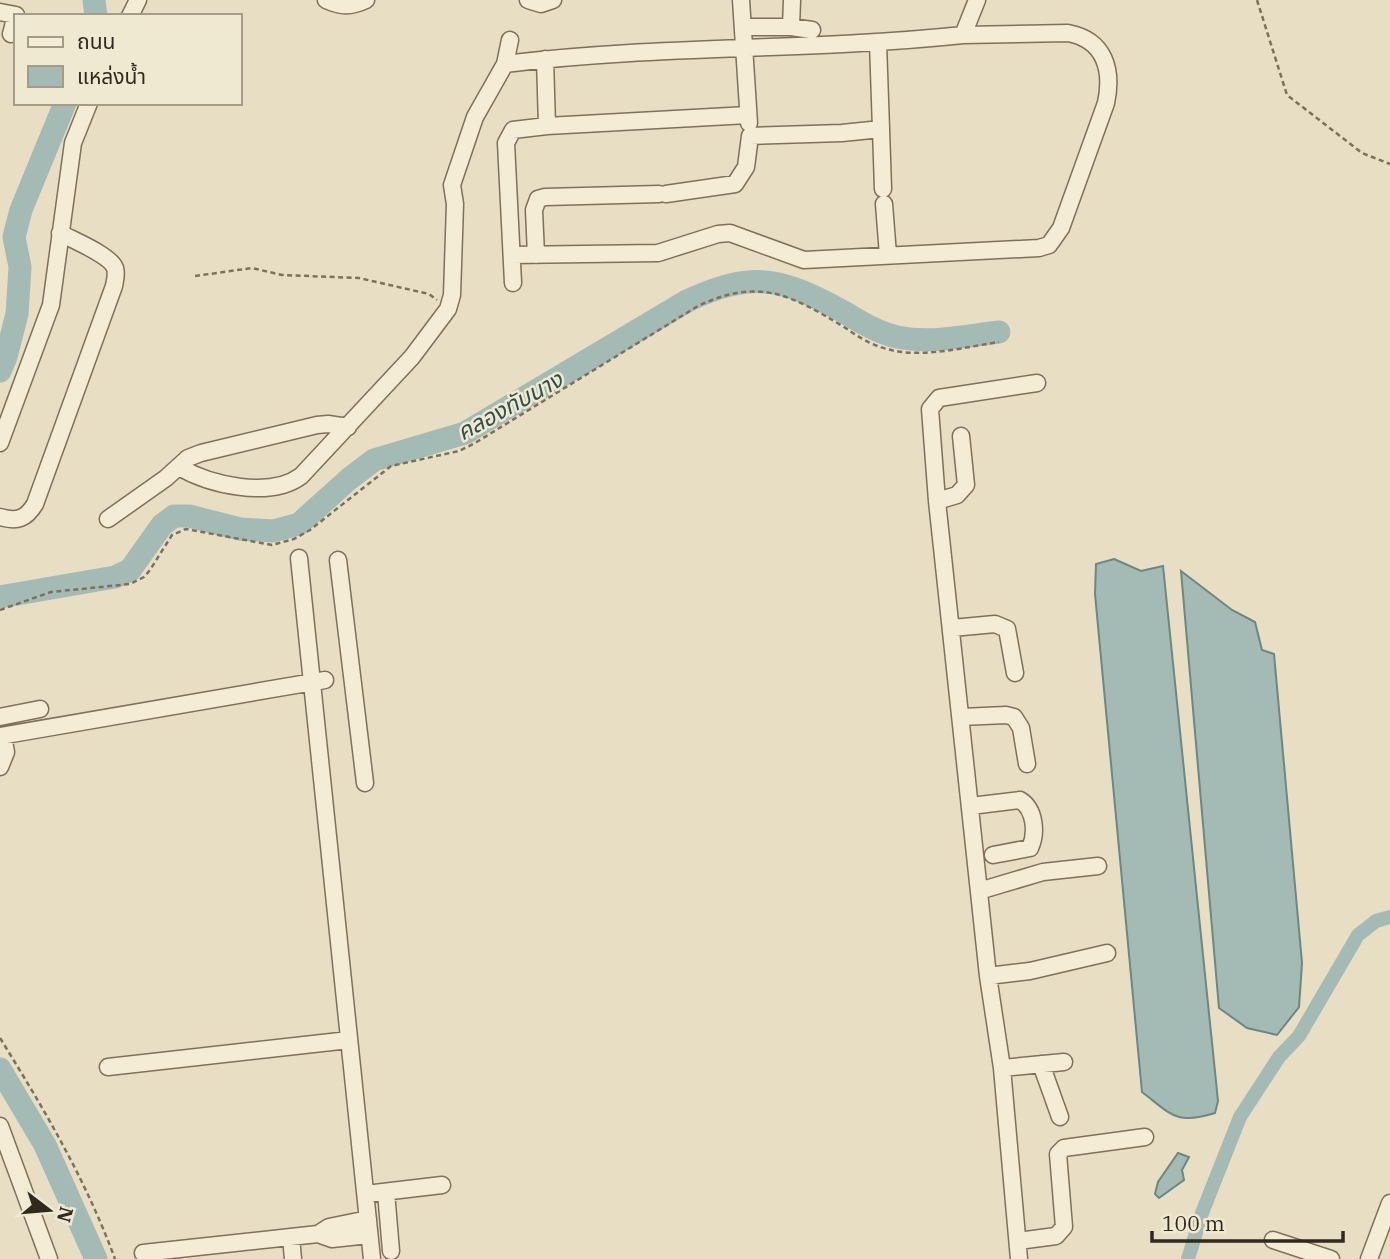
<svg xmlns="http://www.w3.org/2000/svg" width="1390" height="1259" viewBox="0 0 1390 1259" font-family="'IBM Plex Serif','Noto Sans Thai',serif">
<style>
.water{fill:#a4bbb5;stroke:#6d8782;stroke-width:2}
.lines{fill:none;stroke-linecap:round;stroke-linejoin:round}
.canal{stroke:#a4bbb5;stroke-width:14}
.river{stroke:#a4bbb5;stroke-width:23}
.minor-casing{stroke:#7f705c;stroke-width:19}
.path{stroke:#7f705c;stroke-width:2.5;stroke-dasharray:5 3.5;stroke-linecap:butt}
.minor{stroke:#f4ecd5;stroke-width:16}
.labels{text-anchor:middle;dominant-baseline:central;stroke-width:5;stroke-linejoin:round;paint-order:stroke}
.water-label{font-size:23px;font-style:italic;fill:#2f4f4e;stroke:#f0e9d1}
</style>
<rect width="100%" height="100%" fill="#e7dec3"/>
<path class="water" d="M 1114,559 L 1141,571 L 1163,566 L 1218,1101 L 1215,1113 C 1176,1125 1172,1115 1142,1092 L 1095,594 L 1096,564 Z
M 1181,571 L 1232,610 L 1255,622 L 1262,650 L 1274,654 L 1302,963 L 1299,1007 L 1277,1035 L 1247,1028 L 1219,1008 Z
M 1178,1153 L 1189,1157 L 1182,1170 L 1184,1180 L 1159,1198 L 1155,1194 L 1158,1182 Z"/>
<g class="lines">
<path class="canal" d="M 1188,1259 L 1202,1213 L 1240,1117 L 1279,1057 L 1299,1036 L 1358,935 L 1376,921 L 1390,917"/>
<path class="river" d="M 94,0 L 96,16
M 0,371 L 6,357 L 17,314 L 20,267 L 14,237 L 21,210 L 65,103
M 0,597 L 115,577 L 130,570 L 162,525 L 174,516 L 189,516 L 240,529 L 273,531 L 299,524 L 349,479 L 374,460 L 465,433 L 687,301 C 753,270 782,278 844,312 C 861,322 878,333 897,337 C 931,344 966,336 999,332
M 0,1069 L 45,1145 L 96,1259"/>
<g class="minor-casing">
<path id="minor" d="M 326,0 C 341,7 351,7 366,0
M 528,0 L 541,4 L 553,0
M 741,0 L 749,123
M 0,12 L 16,15 L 11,34
M 130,16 L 138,0
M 743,27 L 791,27 L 812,30
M 791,27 L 792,0
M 545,59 L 547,126 L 748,115
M 505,64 C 657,45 811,51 963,35 L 977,0
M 881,129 L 883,189
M 666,194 L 735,184 L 746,167 L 750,136 L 842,133 L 881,129 L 878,43
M 884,204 L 888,255
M 512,255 L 658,253 L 718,234 L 730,233 L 804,260 L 1039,248 L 1049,245 L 1061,228 L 1106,103 C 1113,70 1105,40 1068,33 L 963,35
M 536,255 L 534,210 L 538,199 L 545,197 L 659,194
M 513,283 L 506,143 L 513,130 L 547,126
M 0,443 L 51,305 L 73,143 L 89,103
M 179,467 C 210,485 270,499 301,476 L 412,357 L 448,309 L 452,295 L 455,204 L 452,185 L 475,117 L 505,64 L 510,40
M 937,501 L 957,495 L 966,485 L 961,436
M 0,517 C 17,522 26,519 35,504 L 114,286 C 115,280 117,274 115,268 C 110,255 73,240 60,233
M 108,519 L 166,478 L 188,458 L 201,453 L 317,425 L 328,424 L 348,427
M 299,558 L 372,1259
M 338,560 L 365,783
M 952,628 L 995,624 L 1007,629 L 1015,673
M 0,717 L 40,709
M 961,717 L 1006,715 L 1014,717 L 1021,728 L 1027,764
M 0,736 L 325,680
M 0,767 L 6,752 L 3,736
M 971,806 L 1020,800 C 1035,809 1037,833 1030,848 L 993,855
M 979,891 L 1043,872 L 1098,866
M 988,976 L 1030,971 L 1107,953
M 1041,1064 L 1060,1117
M 108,1067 L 349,1040
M 1002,1068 L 1064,1062
M 0,1126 L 49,1259
M 386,1192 L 391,1251
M 366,1194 L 442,1185
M 318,1234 L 332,1239 L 369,1235
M 291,1237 L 293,1259
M 1273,1240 L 1331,1259
M 1018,1241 L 1056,1236 L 1064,1227 L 1058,1154 L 1064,1148 L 1145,1137
M 143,1253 L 318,1234 L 329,1227 L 368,1219
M 1019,1259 L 1002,1068 L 988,976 L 937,501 L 930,409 L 939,398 L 1037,383
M 1369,1259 L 1390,1203"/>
</g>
<path class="path" d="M 1257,0 L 1287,95 L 1362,153 L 1390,164
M 195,276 L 252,268 L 282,275 L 359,278 L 429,294 L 437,300
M 0,610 L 51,592 L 130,584 L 144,577 L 150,570 L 172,535 L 186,529 L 272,545 L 294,539 L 310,530 L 391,466 L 459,451 L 475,443 L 698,306 C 759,277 791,295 844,327 C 857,336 871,345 887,349 C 921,359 965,347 999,342
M 0,1038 C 44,1109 86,1180 115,1259"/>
<use href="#minor" class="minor"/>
</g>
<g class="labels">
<g class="water-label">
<text transform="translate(509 405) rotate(-29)">คลองทับนาง</text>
</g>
</g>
<rect x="14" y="14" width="228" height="91" fill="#f0e9d1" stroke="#a49c89" stroke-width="2"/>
<rect x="28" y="37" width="35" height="10" fill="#f4ecd5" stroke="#a49c89" stroke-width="2"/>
<text x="77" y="49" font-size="21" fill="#31281e">ถนน</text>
<rect x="28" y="66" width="35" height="21" fill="#a4bbb5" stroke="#a49c89" stroke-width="2"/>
<text x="77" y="84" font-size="21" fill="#31281e">แหล่งน้ำ</text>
<g transform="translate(49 1210) rotate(106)" stroke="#f0e9d1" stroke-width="5" paint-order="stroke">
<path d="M0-5L12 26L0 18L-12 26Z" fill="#31281e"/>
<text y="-10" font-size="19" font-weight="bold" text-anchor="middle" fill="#31281e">N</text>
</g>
<path d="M1152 1231v10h191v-10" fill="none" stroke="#31281e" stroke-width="3.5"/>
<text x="1162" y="1231" font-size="21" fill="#31281e" stroke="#f0e9d1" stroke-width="5" paint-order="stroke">100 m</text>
</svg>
